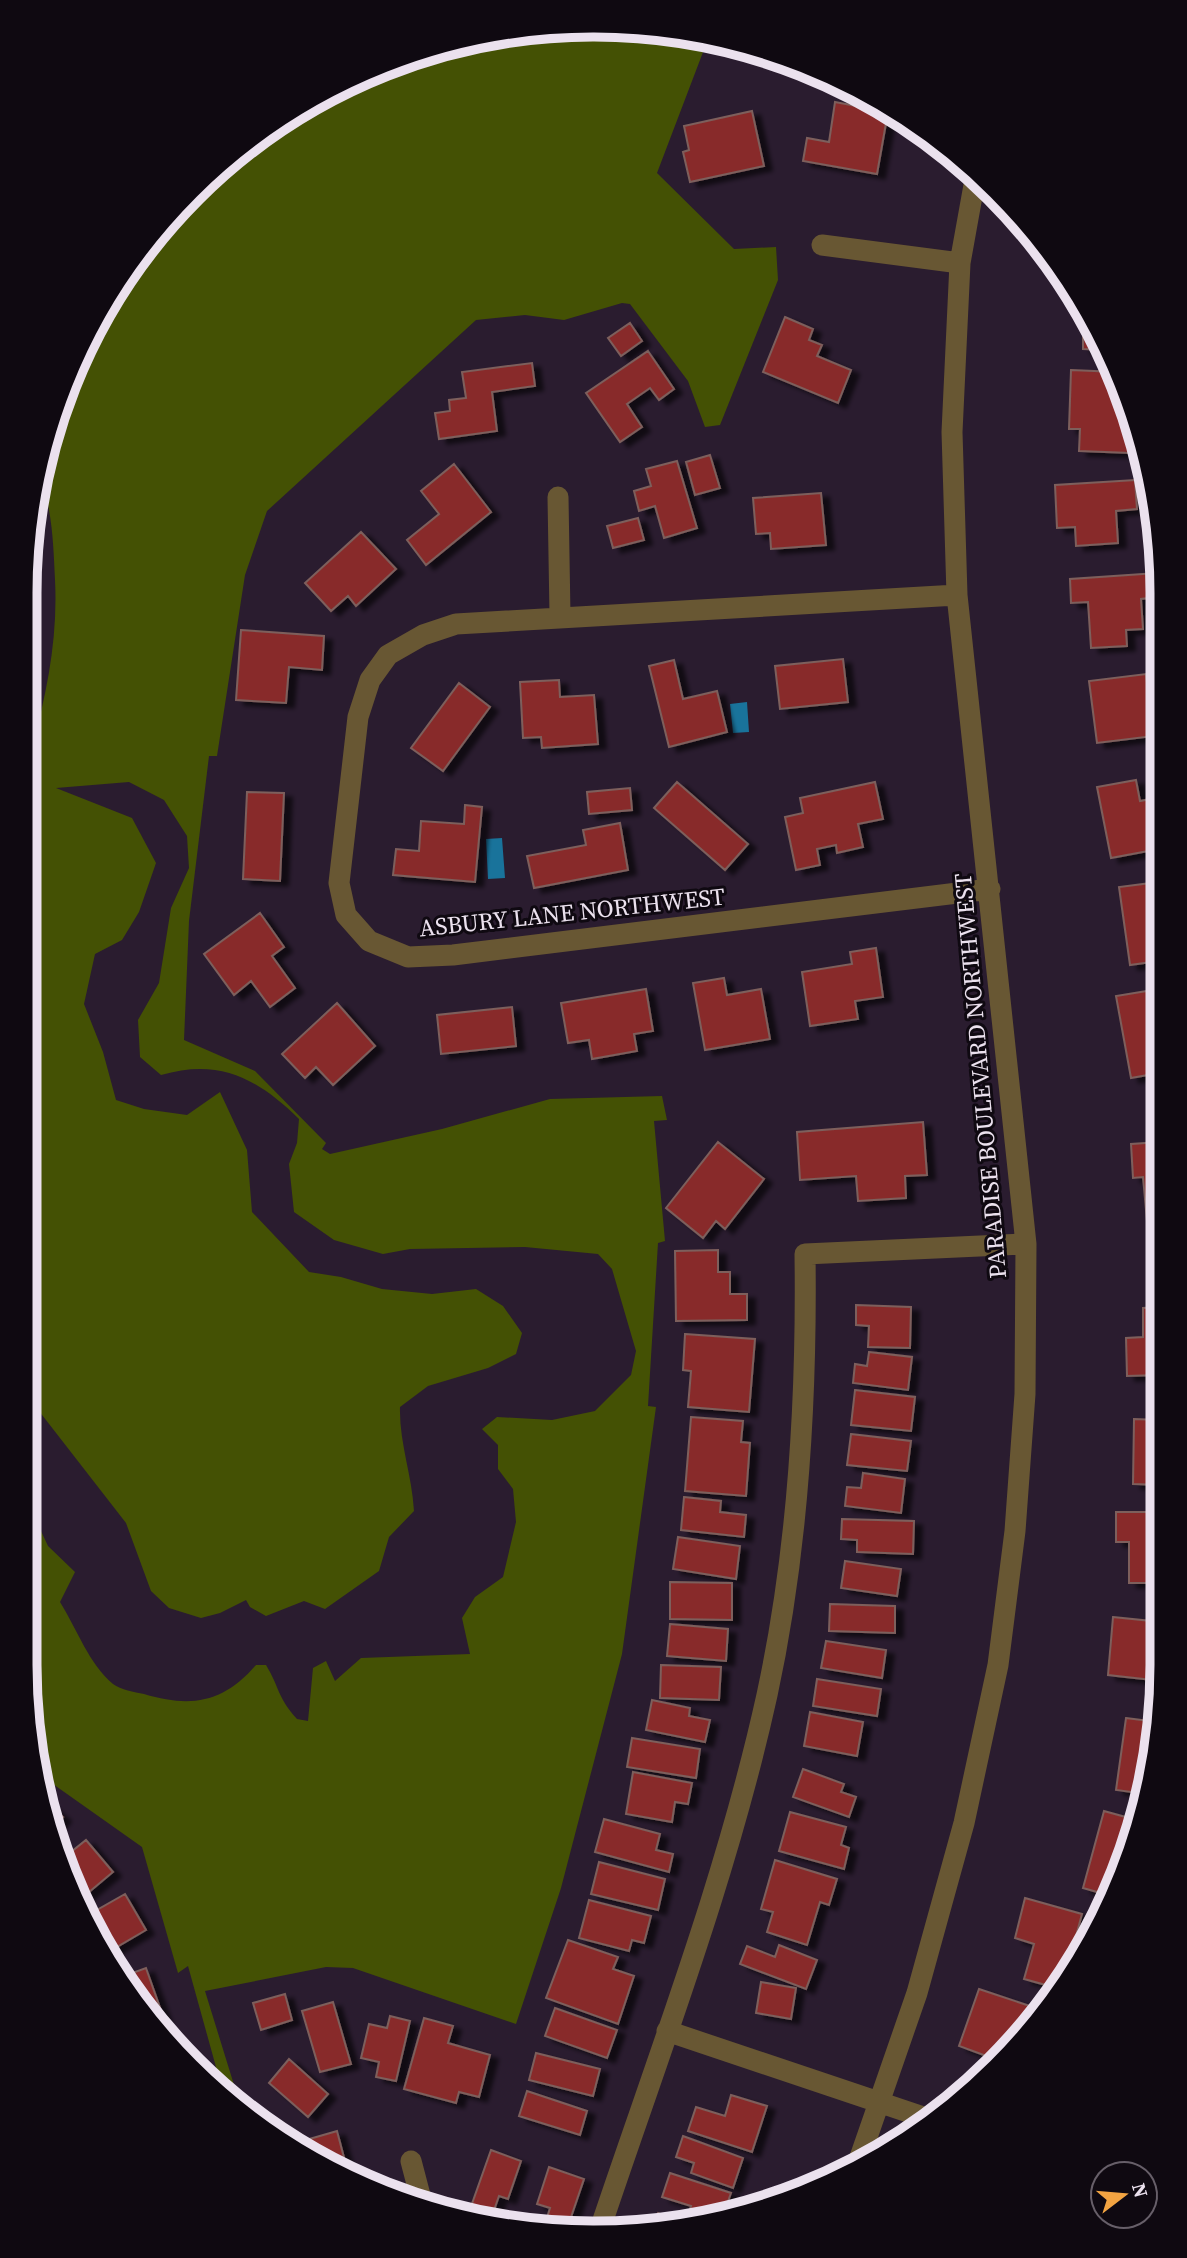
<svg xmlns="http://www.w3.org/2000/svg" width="1187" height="2258" viewBox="0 0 1187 2258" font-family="'Source Serif 4',serif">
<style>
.green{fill:#445104}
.water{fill:#19739b}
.building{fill:#882c2b;stroke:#7d5f5c;stroke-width:2;filter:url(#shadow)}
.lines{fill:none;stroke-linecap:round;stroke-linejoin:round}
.minor{stroke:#685733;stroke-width:21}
.labels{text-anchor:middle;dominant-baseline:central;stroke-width:6;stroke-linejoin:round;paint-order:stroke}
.street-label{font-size:24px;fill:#ebe1ee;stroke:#0f0911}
.rim{fill:none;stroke:#ebe1ee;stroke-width:9}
</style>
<defs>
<filter id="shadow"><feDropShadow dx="8" dy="4.5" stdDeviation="2" flood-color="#0009"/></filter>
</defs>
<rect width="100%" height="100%" fill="#2a1c2f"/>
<path class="green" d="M 631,26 L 708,39 L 657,173 L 734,249 L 776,247 L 778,280 L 720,425 L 705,427 L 688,381 L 630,304 L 622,303 L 564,320 L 525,315 L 476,320 L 267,511 L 245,575 L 217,756 L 209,756 L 189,921 L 184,1040 L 255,1071 L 326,1143 L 322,1149 L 330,1154 L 442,1129 L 550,1099 L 662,1096 L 667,1120 L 654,1121 L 665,1241 L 658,1243 L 648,1406 L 656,1407 L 622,1654 L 561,1888 L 516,2024 L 353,1968 L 326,1967 L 205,1991 L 239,2101 L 221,2085 L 188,1966 L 178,1973 L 142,1847 L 43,1777 L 25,1664 L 25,1515 L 34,1516 L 48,1546 L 75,1572 L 60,1602 C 77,1629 89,1664 113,1684 C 121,1690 134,1692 144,1694 C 191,1708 223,1703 256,1665 L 266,1665 C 280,1688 277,1697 297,1719 L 308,1721 L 313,1668 L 326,1661 L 335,1681 L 361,1658 L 470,1654 L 462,1618 L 475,1597 L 503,1577 L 516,1522 L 513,1489 L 498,1469 L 498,1445 L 482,1429 L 497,1417 L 552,1420 L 595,1411 L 631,1375 L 636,1351 L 612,1269 L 598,1254 L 525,1247 L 410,1249 L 383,1254 L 334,1240 L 294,1212 L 289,1164 L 297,1143 L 299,1119 C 257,1078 219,1058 161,1075 L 140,1057 L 138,1020 L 159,983 L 171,908 L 189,868 L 187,836 L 164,800 L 129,782 L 56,788 L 132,818 L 156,863 L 139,912 L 122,940 L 95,954 L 84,1004 L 103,1052 L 116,1100 L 144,1109 L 187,1115 L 220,1092 L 247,1150 L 252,1212 L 309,1272 L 341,1277 L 382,1289 L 432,1294 L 476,1289 L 503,1306 L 522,1333 L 516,1354 L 488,1368 L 428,1386 L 400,1407 C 399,1442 412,1475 414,1511 L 389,1537 L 379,1571 L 325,1609 L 304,1601 L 266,1616 L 250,1607 L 246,1600 L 220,1613 L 201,1618 L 169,1608 L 151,1591 L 126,1523 L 25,1393 L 25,750 L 32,747 C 47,693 58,637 55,580 C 54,557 53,532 49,510 C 45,486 39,475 43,451 C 47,430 58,409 65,389 C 124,234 253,110 410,55 C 482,30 557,28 631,26 Z"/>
<path class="water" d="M 747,702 L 749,732 L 733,733 L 730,704 Z
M 502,838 L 505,878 L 488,879 L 486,839 Z"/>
<path class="building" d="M 835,102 L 888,112 L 877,174 L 803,161 L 807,138 L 829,142 Z
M 752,111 L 764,166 L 690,182 L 683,152 L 689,150 L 684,126 Z
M 1083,314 L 1104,350 L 1083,349 Z
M 785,317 L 813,329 L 809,340 L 822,345 L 817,356 L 851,370 L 838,403 L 763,372 Z
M 630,323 L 642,341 L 621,356 L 608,338 Z
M 648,351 L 674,389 L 659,400 L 650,388 L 627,404 L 642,427 L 620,442 L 586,393 Z
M 532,363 L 535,386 L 492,392 L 497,431 L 439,439 L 435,413 L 450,411 L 449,400 L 466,398 L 462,372 Z
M 1071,370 L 1117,372 L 1131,420 L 1130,453 L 1079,451 L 1080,429 L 1069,429 Z
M 710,455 L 720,488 L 695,495 L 686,462 Z
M 677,461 L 697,528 L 664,538 L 655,506 L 639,511 L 634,491 L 651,486 L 646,469 Z
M 454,464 L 491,512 L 426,565 L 407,540 L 439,514 L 421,491 Z
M 1135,480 L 1137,509 L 1116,511 L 1118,543 L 1076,546 L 1075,527 L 1057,528 L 1055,485 Z
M 821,493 L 826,545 L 771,549 L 770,533 L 756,534 L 753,498 Z
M 638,518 L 644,540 L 613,548 L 607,526 Z
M 361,532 L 396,569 L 356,606 L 348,596 L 331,611 L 305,583 Z
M 1157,573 L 1158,597 L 1141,599 L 1143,629 L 1126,630 L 1127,646 L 1091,648 L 1088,602 L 1071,603 L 1070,579 Z
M 241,630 L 324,636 L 322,670 L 289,667 L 286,703 L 236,700 Z
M 843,659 L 848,702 L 780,709 L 775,666 Z
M 674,660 L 683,699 L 717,691 L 727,732 L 669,747 L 649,666 Z
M 1146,674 L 1151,715 L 1158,714 L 1158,749 L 1154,750 L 1153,736 L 1097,743 L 1089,681 Z
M 559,680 L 560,697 L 594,695 L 598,744 L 542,748 L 541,737 L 523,738 L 520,682 Z
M 459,683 L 490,707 L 443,771 L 411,748 Z
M 1136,780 L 1140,801 L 1156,798 L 1159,849 L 1111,858 L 1097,787 Z
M 677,782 L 748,844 L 725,870 L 654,808 Z
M 875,782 L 883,819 L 858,824 L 863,847 L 837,853 L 836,845 L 817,849 L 820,865 L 796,870 L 785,817 L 803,813 L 800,798 Z
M 630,788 L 632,810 L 589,814 L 587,792 Z
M 247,792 L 284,793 L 280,881 L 243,879 Z
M 465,805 L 482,807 L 475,882 L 393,875 L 396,849 L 419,851 L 421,821 L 464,824 Z
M 620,823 L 628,870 L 534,888 L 527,856 L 586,845 L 583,830 Z
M 1159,882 L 1159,961 L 1130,965 L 1119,887 Z
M 260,913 L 284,947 L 272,956 L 295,988 L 270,1007 L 251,981 L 234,995 L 204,954 Z
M 876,948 L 883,997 L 855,1001 L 858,1019 L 810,1026 L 802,972 L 852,964 L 850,952 Z
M 724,978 L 727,995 L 761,989 L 770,1039 L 705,1050 L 693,983 Z
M 646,989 L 653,1031 L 634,1034 L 637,1051 L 592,1059 L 589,1040 L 568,1043 L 561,1003 Z
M 1159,989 L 1159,1073 L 1131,1078 L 1116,996 Z
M 337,1003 L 375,1046 L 333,1085 L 316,1067 L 305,1078 L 282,1054 Z
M 512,1007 L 516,1046 L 441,1054 L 437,1015 Z
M 923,1122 L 927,1175 L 905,1176 L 906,1198 L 858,1201 L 856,1176 L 800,1180 L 797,1132 Z
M 718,1142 L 764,1179 L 725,1229 L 716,1221 L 703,1238 L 666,1208 Z
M 1160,1142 L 1160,1231 L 1148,1232 L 1143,1177 L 1133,1178 L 1131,1144 Z
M 718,1250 L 718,1272 L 730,1272 L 730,1294 L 747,1294 L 747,1320 L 676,1321 L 675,1251 Z
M 856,1305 L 911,1307 L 910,1348 L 868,1347 L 869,1326 L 856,1325 Z
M 1160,1307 L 1160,1375 L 1127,1376 L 1126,1338 L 1143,1337 L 1143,1308 Z
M 685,1334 L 755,1339 L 749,1412 L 688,1407 L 691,1371 L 683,1370 Z
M 869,1352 L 912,1357 L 908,1390 L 853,1383 L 855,1364 L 867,1366 Z
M 855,1390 L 915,1397 L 911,1431 L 851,1425 Z
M 691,1417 L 743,1421 L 741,1442 L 750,1443 L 746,1496 L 685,1491 Z
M 1134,1419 L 1160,1420 L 1161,1485 L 1133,1484 Z
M 851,1434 L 911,1441 L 907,1471 L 847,1465 Z
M 863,1473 L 905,1479 L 901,1513 L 845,1506 L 847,1487 L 861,1488 Z
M 684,1497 L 721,1501 L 720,1512 L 746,1515 L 744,1537 L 681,1530 Z
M 1116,1512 L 1161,1512 L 1161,1583 L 1129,1583 L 1129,1542 L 1116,1542 Z
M 842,1519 L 914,1521 L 913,1554 L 857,1552 L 857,1540 L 841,1539 Z
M 678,1537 L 740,1546 L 736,1579 L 673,1569 Z
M 845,1561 L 901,1569 L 897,1596 L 841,1588 Z
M 670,1582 L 732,1583 L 732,1620 L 670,1619 Z
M 830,1604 L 895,1606 L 895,1633 L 829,1631 Z
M 1113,1617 L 1161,1622 L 1161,1681 L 1108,1675 Z
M 670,1624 L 728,1629 L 726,1661 L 667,1656 Z
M 826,1641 L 886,1650 L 882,1678 L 821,1668 Z
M 661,1665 L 721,1667 L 719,1700 L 660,1698 Z
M 817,1679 L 881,1689 L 877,1716 L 813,1706 Z
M 652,1700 L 690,1708 L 689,1716 L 710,1720 L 705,1742 L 646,1730 Z
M 810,1712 L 863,1722 L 857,1756 L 804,1746 Z
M 1126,1718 L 1158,1722 L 1146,1794 L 1116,1790 Z
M 632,1738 L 700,1749 L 696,1778 L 627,1767 Z
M 803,1769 L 844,1784 L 841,1792 L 856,1797 L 849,1817 L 793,1797 Z
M 633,1772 L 692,1783 L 688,1804 L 675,1802 L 672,1822 L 626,1814 Z
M 47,1803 L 63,1817 L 52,1830 Z
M 1104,1811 L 1140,1821 L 1111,1896 L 1083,1888 Z
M 790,1812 L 846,1827 L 841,1845 L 849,1848 L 844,1869 L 779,1851 Z
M 604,1819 L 660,1834 L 656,1850 L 673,1854 L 669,1872 L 595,1852 Z
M 86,1840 L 113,1872 L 82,1898 L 61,1860 Z
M 775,1860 L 837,1879 L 829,1905 L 820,1902 L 807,1945 L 767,1932 L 773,1912 L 761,1909 Z
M 599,1862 L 665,1879 L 658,1910 L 591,1894 Z
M 125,1894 L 146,1930 L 110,1951 L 90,1914 Z
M 1025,1898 L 1082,1914 L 1068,1966 L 1053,1987 L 1024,1979 L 1034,1944 L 1015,1938 Z
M 589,1900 L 651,1916 L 644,1943 L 632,1940 L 629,1951 L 579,1938 Z
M 568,1940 L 618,1957 L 613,1969 L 634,1976 L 618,2024 L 546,1998 Z
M 779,1945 L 817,1960 L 806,1989 L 740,1964 L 747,1946 L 775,1957 Z
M 146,1968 L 164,2019 L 155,2023 L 142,2011 L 124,1976 Z
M 761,1982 L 796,1988 L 791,2019 L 756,2013 Z
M 979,1989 L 1030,2006 L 1028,2009 L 1035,2012 L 1000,2061 L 959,2046 Z
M 285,1994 L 292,2020 L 261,2030 L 253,2003 Z
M 333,2002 L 351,2064 L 320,2072 L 302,2011 Z
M 555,2008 L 617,2030 L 607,2058 L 545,2036 Z
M 390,2016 L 410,2021 L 396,2081 L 376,2077 L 379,2062 L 361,2058 L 369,2024 L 387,2028 Z
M 424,2018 L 453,2026 L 448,2043 L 490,2055 L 479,2097 L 459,2092 L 456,2103 L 404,2089 Z
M 536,2053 L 600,2069 L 593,2096 L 529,2080 Z
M 289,2059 L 328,2094 L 308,2117 L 269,2083 Z
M 527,2091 L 587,2111 L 580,2135 L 519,2116 Z
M 731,2095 L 767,2106 L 752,2152 L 688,2131 L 696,2107 L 725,2116 Z
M 337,2131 L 347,2169 L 292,2144 Z
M 683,2136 L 743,2158 L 733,2188 L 691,2173 L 694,2163 L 676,2157 Z
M 491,2150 L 521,2161 L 508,2199 L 499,2196 L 491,2219 L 473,2217 L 468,2215 Z
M 549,2167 L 584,2179 L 568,2226 L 545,2224 L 550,2208 L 537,2204 Z
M 670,2173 L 731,2193 L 725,2210 L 693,2218 L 688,2216 L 691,2206 L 662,2197 Z
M 658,2213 L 677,2222 L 652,2227 Z"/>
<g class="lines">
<path class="minor" d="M 822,245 L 960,263
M 558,497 L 560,615
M 957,595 L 456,624 L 423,635 L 388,655 L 370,680 L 358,717 L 339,883 L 346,915 L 369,941 L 408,957 L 453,955 L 990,889
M 667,2031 L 932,2120
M 411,2161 L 422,2203
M 857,2166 L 917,1993 L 964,1823 L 998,1665 L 1015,1531 L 1025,1394 L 1026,1244 L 957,595 L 952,432 L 960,263 L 976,174
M 600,2229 C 659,2053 727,1877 767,1695 C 798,1552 807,1401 805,1254 L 1026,1244"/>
</g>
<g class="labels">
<g class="street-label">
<text transform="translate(572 912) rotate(-6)">ASBURY LANE NORTHWEST</text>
<text transform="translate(980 1076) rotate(-95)">PARADISE BOULEVARD NORTHWEST</text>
</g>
</g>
<path d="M0 0H1187V2258H0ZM593 37H594A556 556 0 0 1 1150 593V1665A556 556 0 0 1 594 2221H593A556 556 0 0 1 37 1665V593A556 556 0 0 1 593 37Z" fill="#0f0911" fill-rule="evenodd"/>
<path class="rim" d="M593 37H594A556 556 0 0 1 1150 593V1665A556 556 0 0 1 594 2221H593A556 556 0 0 1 37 1665V593A556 556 0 0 1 593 37Z"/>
<g transform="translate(1124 2195) rotate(74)"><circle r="33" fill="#0f0911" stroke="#675f69" stroke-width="2"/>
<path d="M0-5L12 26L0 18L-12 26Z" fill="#f3a442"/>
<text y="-10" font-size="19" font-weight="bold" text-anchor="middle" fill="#ebe1ee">N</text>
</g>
</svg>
